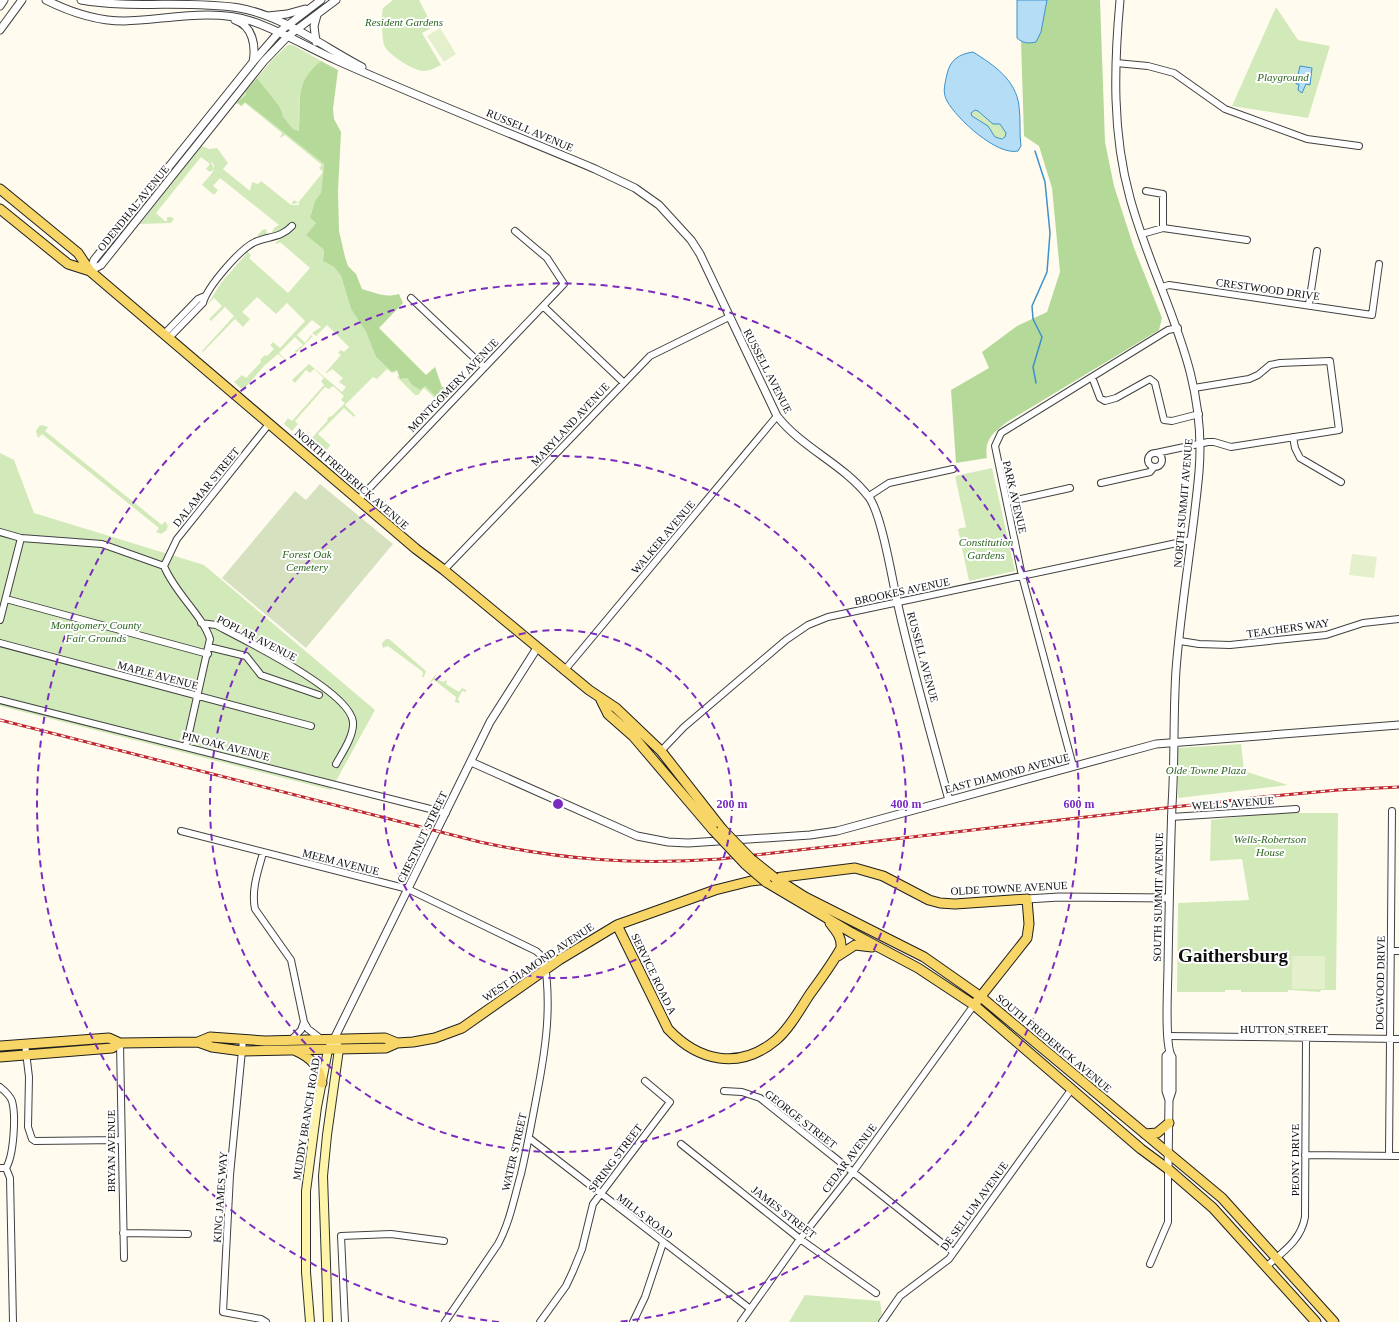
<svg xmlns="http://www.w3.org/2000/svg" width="1399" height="1322" viewBox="0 0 1399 1322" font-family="'Times New Roman',serif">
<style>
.green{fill:#d2e9b9}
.forest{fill:#b5d999}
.cemetery{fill:#d6e1c0}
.pitch{fill:#e3f0cb}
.water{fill:#b5ddf5;stroke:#3c91cc;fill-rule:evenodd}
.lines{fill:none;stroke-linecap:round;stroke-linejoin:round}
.stream{stroke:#3c91cc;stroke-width:1.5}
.minor-casing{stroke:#414141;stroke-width:8}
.tertiary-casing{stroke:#414141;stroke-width:9}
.secondary-casing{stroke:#303030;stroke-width:10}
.primary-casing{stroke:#1f1f1f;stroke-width:11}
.minor{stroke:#fff;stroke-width:6}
.tertiary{stroke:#fff;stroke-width:7}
.secondary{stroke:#fef5ab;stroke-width:8}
.primary{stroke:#f7d567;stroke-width:9}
.rail-casing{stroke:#bd272d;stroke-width:3}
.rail{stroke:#fff;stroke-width:1.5;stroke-dasharray:4.5;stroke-linecap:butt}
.primary-bridge-casing{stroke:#1f1f1f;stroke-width:11;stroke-linecap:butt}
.primary-bridge{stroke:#f7d567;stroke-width:9}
.ring{fill:none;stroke:#7b2cbf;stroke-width:2;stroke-dasharray:7 5}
.labels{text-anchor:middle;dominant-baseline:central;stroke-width:4;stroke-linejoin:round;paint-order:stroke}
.park-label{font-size:11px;font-style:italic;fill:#2d651f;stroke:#fff}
.street-label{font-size:11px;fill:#0e0e0e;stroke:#fff}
.town-label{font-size:19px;font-weight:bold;fill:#0e0e0e;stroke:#fff}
.centre{fill:#7b2cbf;stroke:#fff;stroke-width:2}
.ring-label{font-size:12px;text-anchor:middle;font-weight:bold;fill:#7b2cbf;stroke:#fff;stroke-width:4;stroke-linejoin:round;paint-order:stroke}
</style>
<rect width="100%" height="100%" fill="#fffcef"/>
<path class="green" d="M 393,0 L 419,0 L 433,27 L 422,33 L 441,65 C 435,68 430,71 423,71 C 414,71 387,54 384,45 C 382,37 381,16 383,8 Z
M 1276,7 L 1298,40 L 1330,46 L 1308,118 L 1232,106 Z
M 288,45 L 293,45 L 321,61 C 296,82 299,100 299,131 L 293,129 L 282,117 L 280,107 L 257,78 L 246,91 L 246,95 L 237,102 L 241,106 L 245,102 L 324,164 L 321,193 L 315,201 L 310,218 L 316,223 L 306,235 L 324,250 L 323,261 L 334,267 L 341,276 L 351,309 L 366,332 L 376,357 L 392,372 L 397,370 L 400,379 L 407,378 L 412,385 L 420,390 L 424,385 L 442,403 L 400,447 L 440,403 L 424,388 L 418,395 L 415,395 L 397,377 L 399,376 L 397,371 L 392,373 L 387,369 L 377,379 L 373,377 L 345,405 L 355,415 L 354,417 L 344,408 L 318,434 L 330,445 L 332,443 L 322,456 L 298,436 L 302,432 L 306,434 L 310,430 L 306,436 L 310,440 L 328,420 L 327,419 L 330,416 L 331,417 L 345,403 L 341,400 L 344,396 L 333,386 L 329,389 L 325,387 L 295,421 L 298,424 L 292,431 L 284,424 L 288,418 L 292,421 L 324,385 L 321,381 L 324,378 L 314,369 L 310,373 L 306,370 L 295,383 L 292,380 L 309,364 L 342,392 L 346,387 L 339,382 L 343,378 L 332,369 L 327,373 L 318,366 L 326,372 L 341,355 L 338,353 L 341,350 L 344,352 L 349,347 L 327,325 L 316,336 L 312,333 L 321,327 L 312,320 L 297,335 L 305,343 L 311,335 L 313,336 L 296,353 L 295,351 L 303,345 L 295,337 L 279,353 L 288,362 L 278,354 L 264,366 L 243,390 L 234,382 L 242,375 L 246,378 L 261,362 L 260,360 L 265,355 L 267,356 L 274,349 L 270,345 L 273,342 L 280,348 L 305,321 L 287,303 L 276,314 L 257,297 L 242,312 L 250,319 L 243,327 L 235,319 L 203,352 L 202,351 L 234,316 L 225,307 L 211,321 L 209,319 L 222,306 L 214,298 L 207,305 L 221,283 L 248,252 L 251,255 L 249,258 L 288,293 L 310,268 L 280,242 L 277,244 L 275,243 L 294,228 L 290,224 C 281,232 268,240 257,236 L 262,230 L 266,229 L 267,234 L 271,234 L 274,228 L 279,225 L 220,178 L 213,186 L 218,190 L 214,195 L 202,185 C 207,178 220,169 211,161 L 214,169 L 210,172 L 206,169 L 210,164 L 201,157 L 156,213 L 165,221 L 167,221 L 167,217 L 171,217 L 174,219 L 171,223 L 140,224 L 202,146 L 209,149 L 217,148 L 228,163 L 223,169 L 250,191 L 252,182 L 258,184 L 261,181 L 291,205 L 299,205 L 299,203 L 291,204 L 294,200 L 298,203 L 323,172 L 319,168 L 322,165 L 285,135 L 280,138 L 282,133 L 245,103 L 242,106 L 236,103 L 272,60 Z
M 975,110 C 983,111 986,122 1000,124 L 1006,133 L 1005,137 C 994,142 990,129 983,123 C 979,120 975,119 972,116 L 971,113 Z
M 42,425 L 48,427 L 45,431 L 162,525 L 165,521 L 168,526 L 166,531 L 161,534 L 156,532 L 159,528 L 42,434 L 38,438 L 36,431 L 39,426 Z
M 0,453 L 14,460 L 34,513 L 204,565 L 375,710 L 331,790 L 0,706 Z
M 992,468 L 1015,571 L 969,581 L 958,529 L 966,527 L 955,476 Z
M 386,639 L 389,639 L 426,671 L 424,677 L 422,677 L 423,672 L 388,646 L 383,648 L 382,643 Z
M 436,674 L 435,678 L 443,682 L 447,680 L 446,684 L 459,692 L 462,688 L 466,690 L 466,692 L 462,691 L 458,699 L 460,703 L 455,702 L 456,697 L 434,680 L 429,683 Z
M 1241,744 L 1244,771 L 1288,785 L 1178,798 L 1178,748 Z
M 1273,813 L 1338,813 L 1336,990 L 1321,990 L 1320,992 L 1288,990 L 1288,992 L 1241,992 L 1241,990 L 1225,990 L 1225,992 L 1177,992 L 1178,903 L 1249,900 L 1242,859 L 1210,861 L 1211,820 Z
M 805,1295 L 880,1301 L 882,1314 L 877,1322 L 789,1322 Z"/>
<path class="forest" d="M 1047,0 L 1100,0 L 1105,142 L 1114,186 L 1134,248 L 1162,318 L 1159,330 L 1007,422 C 993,433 984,439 987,458 L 956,463 L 951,390 L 989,368 L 982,352 L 1017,326 L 1047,312 L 1060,272 L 1052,188 L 1039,146 L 1024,136 L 1021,41 L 1030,43 L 1041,32 Z
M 321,61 L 338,70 L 333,109 L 334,119 L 341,132 L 338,191 L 339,231 L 345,257 L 348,266 L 356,274 L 362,289 C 376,293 385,298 399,294 L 403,303 L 379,328 L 426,375 L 435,367 L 442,387 L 453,390 L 441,402 L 425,386 L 420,390 L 412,385 L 407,378 L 400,379 L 397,370 L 392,372 L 376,357 L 366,332 L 351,309 L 341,276 L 334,267 L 323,261 L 324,250 L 306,235 L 316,223 L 310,218 L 315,201 L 321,193 L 324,164 L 245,102 L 241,106 L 237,102 L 246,95 L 246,91 L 257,78 L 280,107 L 283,117 L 293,129 L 299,131 C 301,100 294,83 321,61 Z"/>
<path class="cemetery" d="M 320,484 L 393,544 L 306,648 L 222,578 L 295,491 L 306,500 Z"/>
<path class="pitch" d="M 440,28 L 456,54 L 444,62 L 427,36 Z
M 1352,554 L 1377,557 L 1374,578 L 1349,575 Z
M 1292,956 L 1325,956 L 1325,989 L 1292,989 Z"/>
<path class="water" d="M 1017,0 L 1047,0 L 1041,32 L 1036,42 C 1028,44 1023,43 1017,38 Z
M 973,52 C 994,65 1016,80 1019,106 C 1021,120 1019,133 1021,146 L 1018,151 C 997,156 957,119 947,101 C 942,92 945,84 947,74 C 950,60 959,54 973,52 ZM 975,110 L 978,111 L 993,124 L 1000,124 L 1006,133 L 1005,137 L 1002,139 L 995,137 L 988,126 L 972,116 L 971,113 Z
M 1300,66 L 1312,68 L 1310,85 L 1306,84 L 1302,93 L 1298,90 L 1299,84 L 1296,84 Z"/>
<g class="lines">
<path class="stream" d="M 1035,151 L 1045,182 L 1050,233 L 1047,272 L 1032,306 L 1033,319 L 1042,337 L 1033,367 L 1036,383"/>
<g class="minor-casing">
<path id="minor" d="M 1116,63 L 1148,66 L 1174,73 L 1225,109 L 1307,139 L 1359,146
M 1146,191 L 1163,194 L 1163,228
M 1142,234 L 1163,228 L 1247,240
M 1162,287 L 1169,285 L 1372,315 L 1379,264
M 411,298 L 484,367
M 1309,304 L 1317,251
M 543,306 L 623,382
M 164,334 L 198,299 L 205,296
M 169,338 L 203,303 C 207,287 240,249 255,242 C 269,236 281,238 292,226
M 1092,377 L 1100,398 L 1105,401 L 1116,398 L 1150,379 L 1155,383 L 1164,420 L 1172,421 L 1199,414
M 1293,437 L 1295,448 L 1300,458 L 1341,482
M 1156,453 L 1208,442 L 1214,442 L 1231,447 L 1339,430 L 1330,361 L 1280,363 L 1270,365 L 1258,375 L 1249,379 L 1194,388
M1148 460a7 7 0 1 1 14 0a7 7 0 1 1-14 0Z
M 1101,483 L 1150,472 L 1154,467
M 869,496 L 889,483 L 953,469
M 358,500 L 564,284 L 547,258 L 515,231
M 1007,502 L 1070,488
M 0,532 L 21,538 L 102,544 L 164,566 C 174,592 203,616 210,639 L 186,746
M 164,566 L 177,539 L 269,424
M 444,570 L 650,356 L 729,317
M 6,599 L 208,654
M 0,620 L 21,538
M 201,623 L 216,625 C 244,640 350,691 353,722 C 354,736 342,753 336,764
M 1180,641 L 1199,644 L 1230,645 L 1326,635 L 1363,623 L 1399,619
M 0,643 L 311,726
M 209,647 L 246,656 L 261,675 L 319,695
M 564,671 L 777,416
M 0,700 L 446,813
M 661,751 L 684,727 L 786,640 L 808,625 L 828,617 L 1191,540
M 1073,766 L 1022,576 L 995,446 L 1001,433 L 1168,330 L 1178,328
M 1171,817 L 1296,809
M 181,831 L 408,889 L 536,951 L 544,958 C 552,1005 546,1047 537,1094 C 532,1121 527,1148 521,1174 C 514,1198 510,1222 498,1244 L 445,1322
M 263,853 C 258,871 251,890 255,909 L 291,960 L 304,1022 L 308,1029 L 321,1039
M 1391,951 L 1399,951
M 1168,1036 L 1399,1039
M 243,1040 L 230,1175 L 223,1312 L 261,1319 L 266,1322
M 291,1040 L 301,1030 L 304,1022
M 120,1043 L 124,1258
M 25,1044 L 29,1077 L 28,1127 L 32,1139 L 35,1141 L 121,1140
M 0,1087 C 5,1091 10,1095 12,1101 C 16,1115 14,1155 6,1168 L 0,1168
M 724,1091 L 742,1092 L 760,1098 L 953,1252
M 529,1138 L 749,1308
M 681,1144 L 800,1239 L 876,1293
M 1305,1155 L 1399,1156
M 1389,1155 L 1392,811
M 6,1168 L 10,1178 L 13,1322
M 123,1233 L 188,1234
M 1150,1264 L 1168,1222 L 1168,1169
M 1267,1266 C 1284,1251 1301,1240 1305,1217 L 1306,1039
M 345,1322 L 341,1236 L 391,1234 L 444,1241
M 540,1322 L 566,1286 L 573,1271 L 582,1249 L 593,1204 L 670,1102 L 645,1081
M 633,1322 L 645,1297 L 663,1243
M 741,1322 L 800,1239 L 853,1172 L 974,1005
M 882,1322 L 900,1296 L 949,1259 L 1071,1090"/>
</g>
<g class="tertiary-casing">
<path id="tertiary" d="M 46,0 C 70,12 97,21 124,21 C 164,20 212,8 251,21 C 281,31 309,48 338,61 C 423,99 510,133 595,169 L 635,188 L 659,205 L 691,240 L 700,254 L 777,416 C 802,448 843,464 868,496 C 881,511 892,578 897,601 C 912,668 931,734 949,800
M 81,0 C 133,9 187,0 239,8 C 284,16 322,46 362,67
M 1120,0 C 1114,66 1112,133 1130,198 C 1156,294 1208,366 1199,472 C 1193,538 1181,604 1176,670 C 1173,715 1175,760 1172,805 C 1170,859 1169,912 1168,966 C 1168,983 1164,1047 1172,1057 L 1172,1091 L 1169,1100 L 1168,1169
M 0,6 L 4,0
M 268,16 L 287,14 L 305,9
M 235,20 C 253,26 256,46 253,62
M 0,30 L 22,0
M 316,42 L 314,26 L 317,15
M 90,271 L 101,265 L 264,61 L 288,36 L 336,0
M 90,271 L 94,260 L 253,62 L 279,32 L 321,0
M 471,762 L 637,836 L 668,842 L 688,843 L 810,835 L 837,831 L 1156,744 L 1399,725
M 1027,899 L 1059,897 L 1169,898
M 334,1039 L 490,722 L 537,648
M 1169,1053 L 1166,1056 L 1166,1091 L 1169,1100"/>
</g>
<g class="secondary-casing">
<path id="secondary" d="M 310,1322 L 306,1272 L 306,1191 L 317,1107 L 328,1050 L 334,1039
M 328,1322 L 323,1176 L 327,1135 L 339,1049 L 336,1043"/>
</g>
<g class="primary-casing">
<path id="primary" d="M 0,189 L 78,253 L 90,271 L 416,549 L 444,570 L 589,690 L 616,708 L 661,751 L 722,829
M 0,209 L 68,264 L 90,271
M 601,700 L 608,714 L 633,736 L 713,830
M 775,878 L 805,897 L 924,957 L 981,997 L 1222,1198 L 1334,1322
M 766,882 L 852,933 L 918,968 L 974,1005 L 1141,1149 L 1168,1169 L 1213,1208 L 1316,1322
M 617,925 L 668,1029 C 698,1061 739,1071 776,1040 C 790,1028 800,1009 810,994 C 821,979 832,964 841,948 C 842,937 836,931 830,923
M 838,956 L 855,945 L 872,947
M 198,1042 L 210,1037 L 265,1041 L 385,1038 L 397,1043 L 413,1042 L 435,1038 L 462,1028 L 559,960 L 617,925 L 715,890 L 751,881 L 855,868 L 883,876 L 929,900 L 940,903 L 955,904 L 1027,899 L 1029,924 L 1027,938 L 974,1005
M 0,1046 L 109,1038 L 120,1043 L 198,1042 L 212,1047 L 242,1051 L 386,1048 L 397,1043
M 296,1051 C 312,1058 319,1067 322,1083
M 0,1057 L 112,1048 L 120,1043
M 1145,1134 L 1157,1133 L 1169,1123"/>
</g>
<use href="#minor" class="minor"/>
<use href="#tertiary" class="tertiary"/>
<use href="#secondary" class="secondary"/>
<use href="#primary" class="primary"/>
<g class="rail-casing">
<path id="rail" d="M 0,720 L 480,842 C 563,860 636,865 720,859 L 1261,797 L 1338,790 L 1399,787"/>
</g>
<use href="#rail" class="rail"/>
<g class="primary-bridge-casing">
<path id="primary-bridge" d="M 722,829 L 751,859 L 775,878
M 713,830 L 745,864 L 766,882"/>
</g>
<use href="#primary-bridge" class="primary-bridge"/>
</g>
<g class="ring">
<circle cx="558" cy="804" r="174"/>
<circle cx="558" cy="804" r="348"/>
<path d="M499 1322A521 521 0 1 1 617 1322"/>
</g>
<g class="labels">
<g class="park-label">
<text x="404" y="22">Resident Gardens</text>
<text x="1283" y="77">Playground</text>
<text x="986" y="542">Constitution<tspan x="986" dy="13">Gardens</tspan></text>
<text x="307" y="554">Forest Oak<tspan x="307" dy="13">Cemetery</tspan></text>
<text x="96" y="625">Montgomery County<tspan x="96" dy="13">Fair Grounds</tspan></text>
<text x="1206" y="770">Olde Towne Plaza</text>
<text x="1270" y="839">Wells-Robertson<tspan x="1270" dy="13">House</tspan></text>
</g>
<g class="street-label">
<text transform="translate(530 130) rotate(23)">RUSSELL AVENUE</text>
<text transform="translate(133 208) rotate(-51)">ODENDHAL AVENUE</text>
<text transform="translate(1268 289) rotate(8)">CRESTWOOD DRIVE</text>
<text transform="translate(768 371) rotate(63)">RUSSELL AVENUE</text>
<text transform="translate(453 385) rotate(-46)">MONTGOMERY AVENUE</text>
<text transform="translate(570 424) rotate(-47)">MARYLAND AVENUE</text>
<text transform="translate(352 479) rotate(41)">NORTH FREDERICK AVENUE</text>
<text transform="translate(206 487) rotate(-51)">DALAMAR STREET</text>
<text transform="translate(1015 497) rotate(77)">PARK AVENUE</text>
<text transform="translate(1183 503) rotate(-85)">NORTH SUMMIT AVENUE</text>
<text transform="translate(663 537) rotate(-50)">WALKER AVENUE</text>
<text transform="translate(902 591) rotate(-12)">BROOKES AVENUE</text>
<text transform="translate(1288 628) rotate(-8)">TEACHERS WAY</text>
<text transform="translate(257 638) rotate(27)">POPLAR AVENUE</text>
<text transform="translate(923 657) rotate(75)">RUSSELL AVENUE</text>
<text transform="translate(158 675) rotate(15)">MAPLE AVENUE</text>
<text transform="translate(226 746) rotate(14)">PIN OAK AVENUE</text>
<text transform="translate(1007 773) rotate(-15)">EAST DIAMOND AVENUE</text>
<text transform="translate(1233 803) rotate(-4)">WELLS AVENUE</text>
<text transform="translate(422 837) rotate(-64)">CHESTNUT STREET</text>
<text transform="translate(341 862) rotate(14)">MEEM AVENUE</text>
<text transform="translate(1009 888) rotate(-3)">OLDE TOWNE AVENUE</text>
<text transform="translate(1158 897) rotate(-89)">SOUTH SUMMIT AVENUE</text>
<text transform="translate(538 962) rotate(-34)">WEST DIAMOND AVENUE</text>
<text transform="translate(654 974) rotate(64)">SERVICE ROAD A</text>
<text transform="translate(1380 983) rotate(-89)">DOGWOOD DRIVE</text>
<text x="1284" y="1029">HUTTON STREET</text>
<text transform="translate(1054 1043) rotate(40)">SOUTH FREDERICK AVENUE</text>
<text transform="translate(306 1119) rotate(-81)">MUDDY BRANCH ROAD</text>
<text transform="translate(801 1119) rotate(38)">GEORGE STREET</text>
<text transform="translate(111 1151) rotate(-90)">BRYAN AVENUE</text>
<text transform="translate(514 1152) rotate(-77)">WATER STREET</text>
<text transform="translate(615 1158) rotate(-53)">SPRING STREET</text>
<text transform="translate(849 1158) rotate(-53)">CEDAR AVENUE</text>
<text transform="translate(1295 1160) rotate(-90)">PEONY DRIVE</text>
<text transform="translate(220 1197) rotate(-86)">KING JAMES WAY</text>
<text transform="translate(974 1206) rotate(-54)">DE SELLUM AVENUE</text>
<text transform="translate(784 1212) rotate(38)">JAMES STREET</text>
<text transform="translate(645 1216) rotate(37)">MILLS ROAD</text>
</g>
<g class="town-label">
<text x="1233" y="955">Gaithersburg</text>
</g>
</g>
<circle cx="558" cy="804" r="6" class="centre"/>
<g class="ring-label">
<text x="732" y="808">200 m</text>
<text x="906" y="808">400 m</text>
<text x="1079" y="808">600 m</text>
</g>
</svg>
